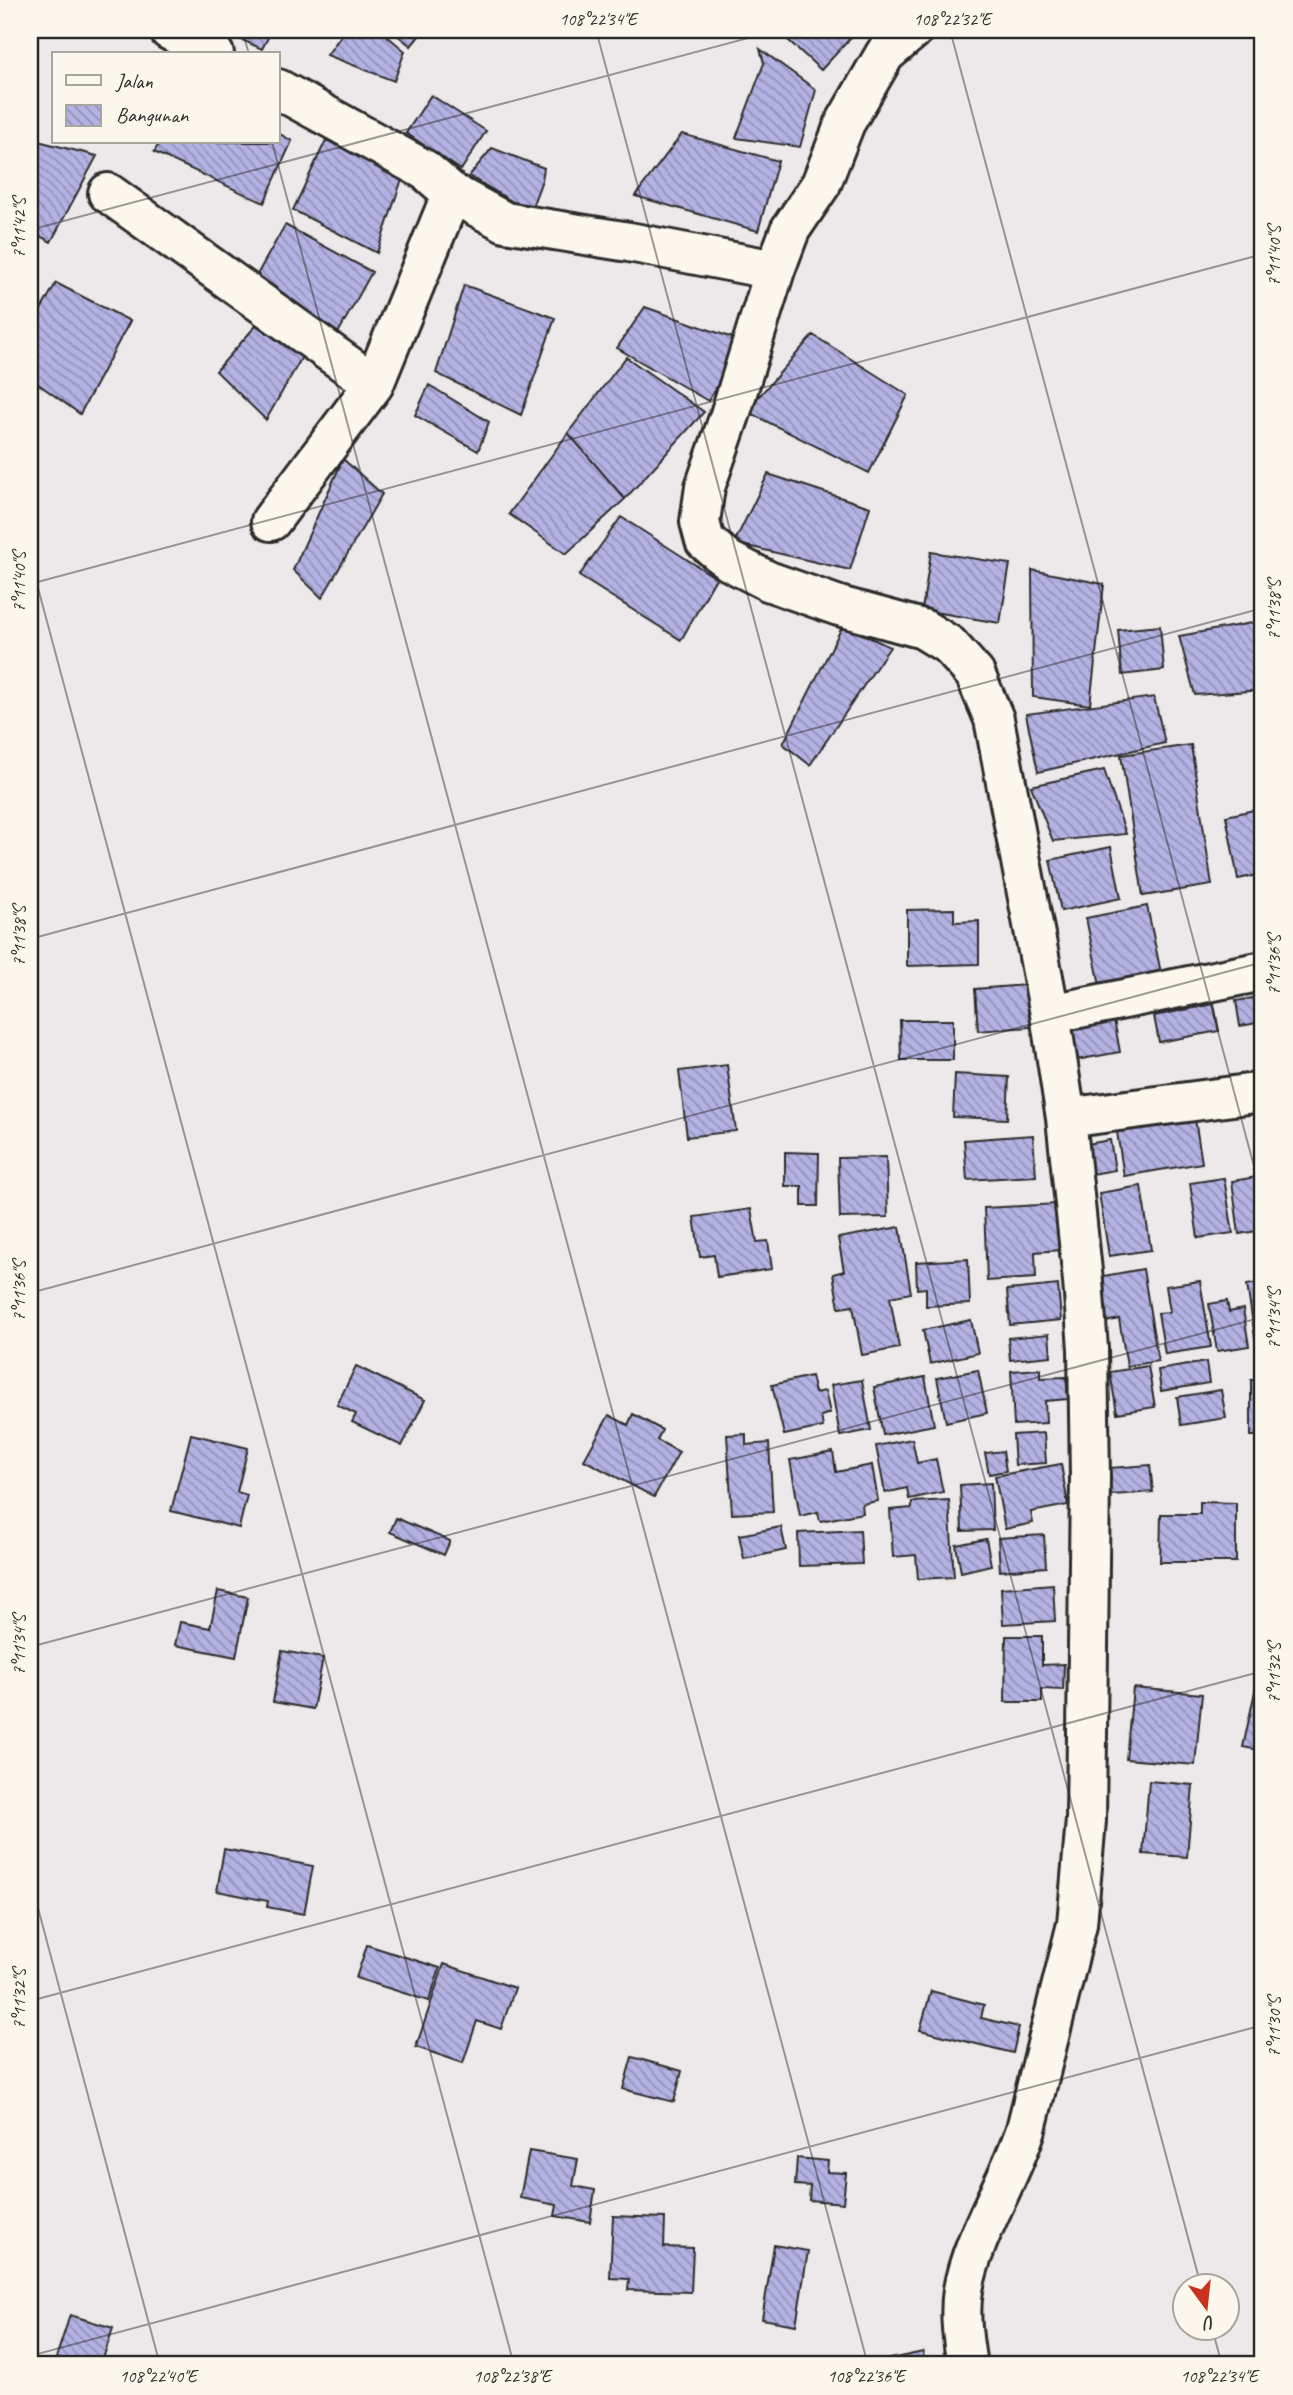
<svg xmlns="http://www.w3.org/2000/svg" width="1293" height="2395" viewBox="0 0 1293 2395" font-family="Caveat,sans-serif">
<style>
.building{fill:url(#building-back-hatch);stroke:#2b2b2b;stroke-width:2}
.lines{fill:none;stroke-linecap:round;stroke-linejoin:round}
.minor-casing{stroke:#2b2b2b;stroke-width:44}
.minor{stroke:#fbf7ec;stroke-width:38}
.ticks{fill:none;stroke:#2b2b2b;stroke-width:2;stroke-opacity:0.45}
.neatline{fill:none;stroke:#2b2b2b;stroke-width:2.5}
.ticks-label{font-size:18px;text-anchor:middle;fill:#2b2b2b}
</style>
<defs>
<pattern id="building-back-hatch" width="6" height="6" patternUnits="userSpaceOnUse" patternTransform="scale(1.75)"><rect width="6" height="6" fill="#b3b2e3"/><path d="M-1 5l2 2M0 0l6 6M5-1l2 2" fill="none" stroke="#9291b8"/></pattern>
</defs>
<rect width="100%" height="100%" fill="#ede9ea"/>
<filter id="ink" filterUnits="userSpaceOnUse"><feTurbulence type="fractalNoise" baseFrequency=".0143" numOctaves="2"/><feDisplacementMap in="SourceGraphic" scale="14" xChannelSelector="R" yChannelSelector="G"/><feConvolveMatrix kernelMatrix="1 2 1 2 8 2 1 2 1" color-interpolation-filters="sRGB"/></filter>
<g filter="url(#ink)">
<path class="building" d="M 220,30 L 272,30 L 262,49 Z
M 345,30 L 380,30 L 405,51 L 394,81 L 327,55 Z
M 391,30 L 424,30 L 411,46 Z
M 777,30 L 858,30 L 821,70 Z
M 760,49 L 816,90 L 800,147 L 736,138 L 764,63 Z
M 431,95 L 486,131 L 461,170 L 406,133 Z
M 278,133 L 292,141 L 264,203 L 154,152 L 160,142 L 278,142 Z
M 682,134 L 778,161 L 758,231 L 635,196 Z
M 30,139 L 97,156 L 51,242 L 30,231 Z
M 326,140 L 403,176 L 377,253 L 293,210 Z
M 492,148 L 544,168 L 542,180 L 530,212 L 469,176 Z
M 285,225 L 372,272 L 337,335 L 250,287 Z
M 56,283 L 130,321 L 80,414 L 30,378 L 30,329 Z
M 464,285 L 555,318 L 521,415 L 436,373 Z
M 645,307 L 744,342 L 708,401 L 617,348 Z
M 260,321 L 302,357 L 266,420 L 216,371 Z
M 813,335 L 908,395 L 869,473 L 746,411 Z
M 626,357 L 704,412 L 625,499 L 568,433 Z
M 429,385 L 489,422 L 478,451 L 415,415 Z
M 568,433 L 625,499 L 566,554 L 509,514 Z
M 343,459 L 382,494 L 322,598 L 293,570 Z
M 768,474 L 870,507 L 850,570 L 734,543 Z
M 621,517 L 716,578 L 681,640 L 579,576 Z
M 931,552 L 1010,564 L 1000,623 L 922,610 Z
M 1032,570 L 1104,584 L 1090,705 L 1033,697 Z
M 1263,621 L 1263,690 L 1195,695 L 1179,636 Z
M 843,625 L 890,647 L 810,765 L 783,744 Z
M 1160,626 L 1164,670 L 1122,675 L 1118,630 Z
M 1154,697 L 1165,743 L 1038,772 L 1026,714 Z
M 1191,745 L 1212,885 L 1143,896 L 1121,755 Z
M 1104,770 L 1126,834 L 1053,841 L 1031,786 Z
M 1263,808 L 1263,874 L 1238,879 L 1226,816 Z
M 1111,847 L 1121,898 L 1061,911 L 1050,860 Z
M 1147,906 L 1161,973 L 1100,985 L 1086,918 Z
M 954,909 L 954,922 L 979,921 L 979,964 L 907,966 L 907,910 Z
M 1038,984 L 1042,1026 L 978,1031 L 975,989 Z
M 1263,996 L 1263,1022 L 1240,1026 L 1236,1001 Z
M 1214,1004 L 1219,1031 L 1159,1042 L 1154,1016 Z
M 1113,1014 L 1120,1052 L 1076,1060 L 1069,1022 Z
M 900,1020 L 953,1020 L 953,1060 L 901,1060 Z
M 727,1065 L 736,1131 L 687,1137 L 679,1071 Z
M 955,1074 L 1009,1077 L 1007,1119 L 953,1117 Z
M 1194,1113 L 1202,1163 L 1124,1176 L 1116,1126 Z
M 1033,1135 L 1036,1176 L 967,1180 L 964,1140 Z
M 1110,1140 L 1115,1170 L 1086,1175 L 1081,1145 Z
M 785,1152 L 819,1153 L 818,1206 L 802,1206 L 802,1186 L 785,1186 Z
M 886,1157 L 888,1217 L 840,1218 L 838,1158 Z
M 1263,1176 L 1263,1230 L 1239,1234 L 1232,1181 Z
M 1224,1178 L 1233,1233 L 1198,1238 L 1190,1183 Z
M 1141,1186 L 1151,1250 L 1109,1256 L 1099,1193 Z
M 1058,1204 L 1061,1250 L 1035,1252 L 1036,1278 L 987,1281 L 984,1208 Z
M 751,1209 L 757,1242 L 768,1241 L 772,1269 L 717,1277 L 714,1255 L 700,1257 L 694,1217 Z
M 900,1227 L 911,1293 L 890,1297 L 899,1348 L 862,1355 L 853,1306 L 839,1308 L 833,1274 L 844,1271 L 838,1238 Z
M 968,1259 L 970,1304 L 926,1306 L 926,1288 L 917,1289 L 916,1262 Z
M 1143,1269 L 1158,1361 L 1127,1366 L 1119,1319 L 1106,1322 L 1098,1277 Z
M 1200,1281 L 1211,1347 L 1165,1354 L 1158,1313 L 1170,1312 L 1166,1286 Z
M 1263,1282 L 1263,1349 L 1257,1350 L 1247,1285 Z
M 1058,1285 L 1061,1320 L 1010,1325 L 1007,1290 Z
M 1227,1301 L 1229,1312 L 1243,1309 L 1249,1346 L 1217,1351 L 1209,1304 Z
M 971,1320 L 978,1353 L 930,1364 L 923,1330 Z
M 1049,1334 L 1051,1356 L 1010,1360 L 1008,1338 Z
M 1206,1362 L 1209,1383 L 1161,1391 L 1158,1370 Z
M 356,1366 L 425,1400 L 402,1446 L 352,1422 L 356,1414 L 337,1405 Z
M 1148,1366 L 1155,1407 L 1117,1413 L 1110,1372 Z
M 1040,1369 L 1040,1378 L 1066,1377 L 1068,1399 L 1045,1401 L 1046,1423 L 1014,1425 L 1011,1371 Z
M 978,1370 L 987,1413 L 946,1422 L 937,1378 Z
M 811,1376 L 815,1393 L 825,1391 L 830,1413 L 821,1416 L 823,1427 L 784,1435 L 772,1385 Z
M 925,1377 L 934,1425 L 883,1435 L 874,1387 Z
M 862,1380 L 871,1430 L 840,1436 L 831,1385 Z
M 1251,1380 L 1263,1380 L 1263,1436 L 1251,1436 Z
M 1221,1390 L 1226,1418 L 1181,1425 L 1177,1397 Z
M 633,1414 L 662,1430 L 657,1440 L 679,1452 L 654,1497 L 584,1460 L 609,1415 L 628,1425 Z
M 1044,1433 L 1046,1463 L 1015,1465 L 1013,1435 Z
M 191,1434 L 248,1448 L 237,1492 L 247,1495 L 239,1528 L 171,1511 Z
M 746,1434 L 746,1445 L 769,1443 L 773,1512 L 732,1514 L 727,1435 Z
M 912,1439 L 917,1463 L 936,1459 L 943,1492 L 909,1499 L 907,1488 L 885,1493 L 876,1446 Z
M 1003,1451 L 1006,1471 L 989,1474 L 985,1453 Z
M 833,1452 L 836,1472 L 872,1465 L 878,1501 L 862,1504 L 863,1513 L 820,1521 L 818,1512 L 800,1516 L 790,1460 Z
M 1061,1464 L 1068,1505 L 1031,1512 L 1033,1523 L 1005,1529 L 995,1476 Z
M 1150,1465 L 1153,1492 L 1099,1496 L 1097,1469 Z
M 991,1483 L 993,1530 L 962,1531 L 960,1485 Z
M 949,1500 L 954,1577 L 918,1579 L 916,1555 L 893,1557 L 890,1510 L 912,1508 L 912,1502 Z
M 1200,1502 L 1236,1503 L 1236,1562 L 1160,1562 L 1161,1514 L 1200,1514 Z
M 396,1518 L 450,1541 L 444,1555 L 390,1532 Z
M 781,1527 L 786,1550 L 744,1559 L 739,1535 Z
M 860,1530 L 862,1564 L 799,1566 L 798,1533 Z
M 1044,1535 L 1046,1567 L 1000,1571 L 998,1538 Z
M 986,1539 L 991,1565 L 961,1572 L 956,1545 Z
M 1053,1584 L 1055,1621 L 1003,1624 L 1001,1588 Z
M 218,1591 L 248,1597 L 236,1657 L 175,1645 L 180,1622 L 210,1628 Z
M 1006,1636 L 1042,1636 L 1042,1665 L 1064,1664 L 1063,1690 L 1042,1689 L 1042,1702 L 1005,1702 Z
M 282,1651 L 323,1658 L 313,1709 L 273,1702 Z
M 1257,1682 L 1263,1684 L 1263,1751 L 1243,1747 Z
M 1133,1688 L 1202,1694 L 1195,1765 L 1126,1759 Z
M 1149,1781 L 1193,1785 L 1187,1857 L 1143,1854 Z
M 224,1849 L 313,1866 L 304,1914 L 267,1907 L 268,1901 L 217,1891 Z
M 367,1945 L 440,1968 L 429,2001 L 356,1978 Z
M 444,1964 L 515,1988 L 501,2029 L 477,2021 L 463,2063 L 416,2047 Z
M 931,1991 L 984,2005 L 981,2018 L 1019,2027 L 1013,2053 L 920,2030 Z
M 632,2057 L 682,2071 L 674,2102 L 623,2089 Z
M 529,2151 L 578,2159 L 573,2186 L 595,2190 L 590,2222 L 555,2216 L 557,2205 L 520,2198 Z
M 797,2158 L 828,2161 L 827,2172 L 846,2173 L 843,2203 L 809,2200 L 810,2186 L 795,2185 Z
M 613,2216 L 665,2218 L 664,2247 L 693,2248 L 691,2292 L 628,2290 L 629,2279 L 610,2278 Z
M 774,2245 L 808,2251 L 796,2325 L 762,2319 Z
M 70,2315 L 113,2328 L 101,2365 L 80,2365 L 56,2358 Z
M 923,2352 L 925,2365 L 882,2365 L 881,2361 Z"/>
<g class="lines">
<g class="minor-casing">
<path id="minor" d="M 169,30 L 214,54
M 278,89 L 425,170 L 452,193 L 505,222 L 629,242 L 775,270 L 790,230 L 821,184 L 845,123 L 885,54 L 913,30
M 108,193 L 374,384 L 452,193
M 775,270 L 730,415 L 705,487 L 700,522 L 705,541 L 729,561 L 768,581 L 839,606 L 923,629 L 949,645 L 975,674 L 994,719 L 1050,1014 L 1066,1118 L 1083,1281 L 1088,1349 L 1090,1478 L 1086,1820 L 1077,1924 L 1026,2129 C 1009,2182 972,2237 963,2290 C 959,2315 963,2341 967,2365
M 271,521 L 374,384
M 1050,1014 L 1263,971
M 1066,1118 L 1263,1092"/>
</g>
<use href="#minor" class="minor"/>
</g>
</g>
<path class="ticks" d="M 242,30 L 249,54M 596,30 L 1201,2286M 950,30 L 1263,1200M 272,142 L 868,2365M 30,230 L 778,30M 30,558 L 514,2365M 30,584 L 1263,254M 30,939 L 1263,608M 30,1293 L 1263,962M 30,1647 L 1263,1317M 30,1878 L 160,2365M 30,2001 L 1263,1671M 1212,2328 L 1222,2365M 30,2356 L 1263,2025"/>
<rect width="1293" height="2395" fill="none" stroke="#fbf7ec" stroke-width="77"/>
<rect x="52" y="52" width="228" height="91" fill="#fbf7ec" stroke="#a8a59f" stroke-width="2"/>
<rect x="66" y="75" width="35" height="10" fill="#fbf7ec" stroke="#a8a59f" stroke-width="2"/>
<text x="116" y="88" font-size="21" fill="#2b2b2b">Jalan</text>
<rect x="66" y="105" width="35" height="21" fill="url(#building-back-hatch)" stroke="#a8a59f" stroke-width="2"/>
<text x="116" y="122" font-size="21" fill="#2b2b2b">Bangunan</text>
<g transform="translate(1206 2307) rotate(165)"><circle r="33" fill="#fbf7ec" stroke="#a8a59f" stroke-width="2"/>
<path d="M0-5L12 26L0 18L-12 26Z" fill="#c8321e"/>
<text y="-10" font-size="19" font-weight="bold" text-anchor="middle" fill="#2b2b2b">U</text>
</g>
<rect x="38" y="38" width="1216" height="2318" class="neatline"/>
<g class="ticks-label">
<text x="598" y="25">108°22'34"E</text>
<text x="952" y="25">108°22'32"E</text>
<text transform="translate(19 228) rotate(-90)" y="6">7°11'42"S</text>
<text transform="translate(1274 256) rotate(-90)" y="6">7°11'40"S</text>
<text transform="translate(19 582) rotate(-90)" y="6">7°11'40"S</text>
<text transform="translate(1274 610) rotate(-90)" y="6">7°11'38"S</text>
<text transform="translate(19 936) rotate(-90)" y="6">7°11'38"S</text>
<text transform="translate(1274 965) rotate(-90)" y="6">7°11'36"S</text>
<text transform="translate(19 1291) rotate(-90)" y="6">7°11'36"S</text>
<text transform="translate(1274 1319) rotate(-90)" y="6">7°11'34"S</text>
<text transform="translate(19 1645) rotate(-90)" y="6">7°11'34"S</text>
<text transform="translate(1274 1673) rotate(-90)" y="6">7°11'32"S</text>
<text transform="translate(19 1999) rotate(-90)" y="6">7°11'32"S</text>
<text transform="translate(1274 2027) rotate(-90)" y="6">7°11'30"S</text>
<text x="158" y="2382">108°22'40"E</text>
<text x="512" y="2382">108°22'38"E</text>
<text x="866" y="2382">108°22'36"E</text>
<text x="1219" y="2382">108°22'34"E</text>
</g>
</svg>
